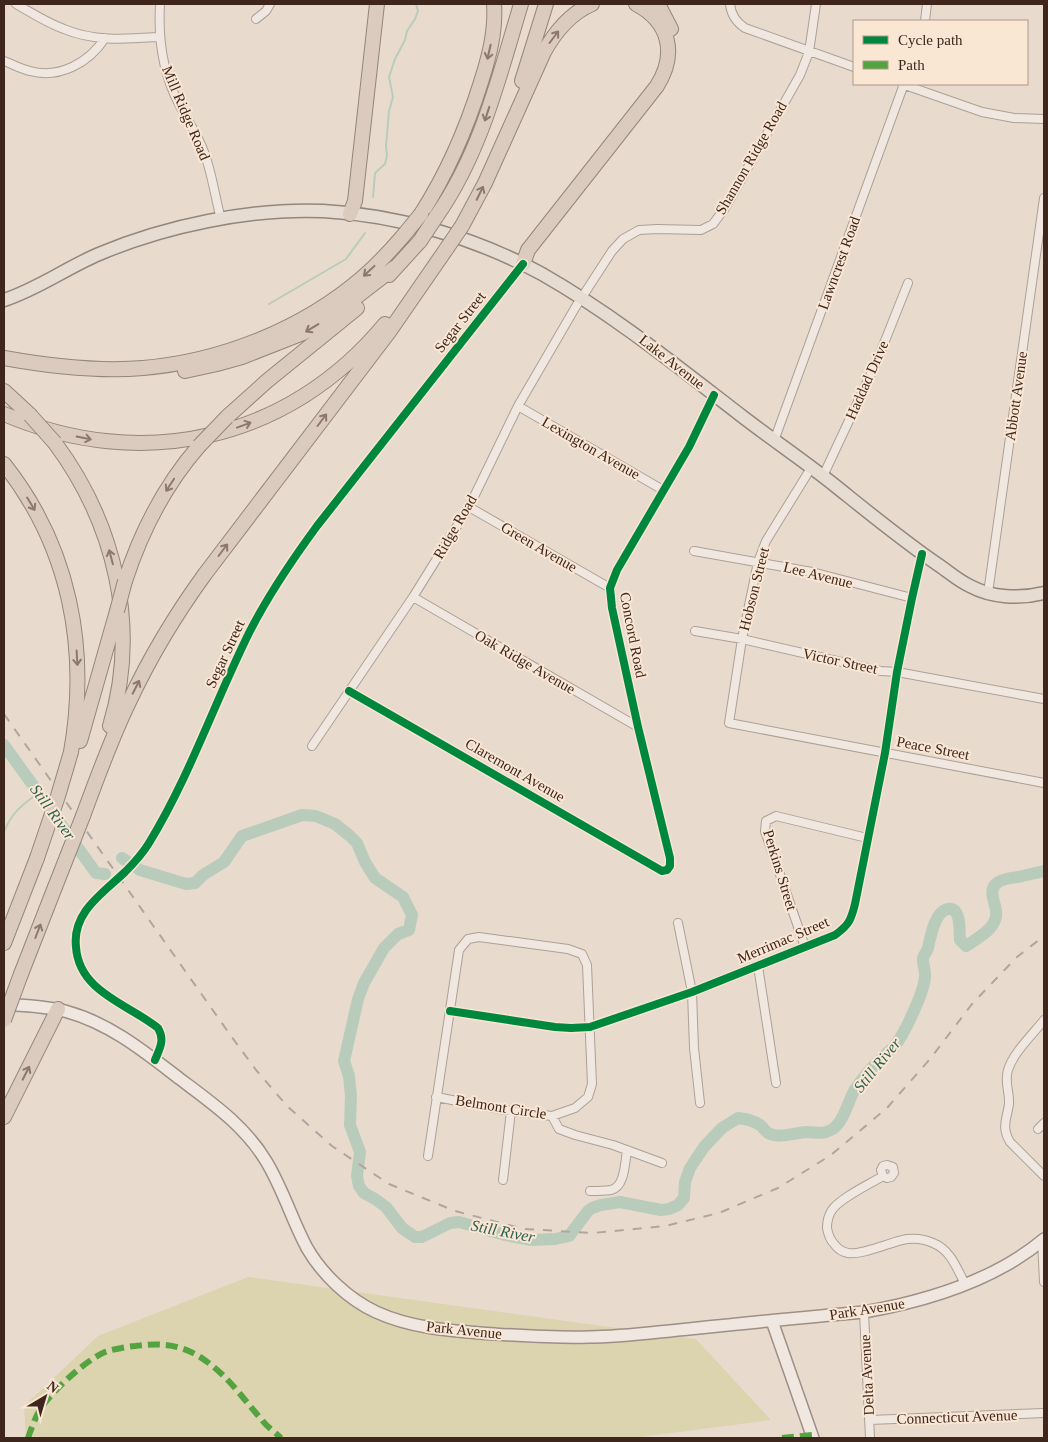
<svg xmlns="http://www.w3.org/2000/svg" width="1048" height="1442" viewBox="0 0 1048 1442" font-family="'Times New Roman',serif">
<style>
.green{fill:#dcd3af}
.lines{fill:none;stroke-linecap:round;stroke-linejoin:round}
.stream{stroke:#b9ccbc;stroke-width:2}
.river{stroke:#b9ccbc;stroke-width:12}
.street-casing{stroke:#ada096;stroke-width:10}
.secondary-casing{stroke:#9d8f86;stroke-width:14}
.primary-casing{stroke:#93867e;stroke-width:15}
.highway-casing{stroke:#93867e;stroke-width:16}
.street{stroke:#efe7e0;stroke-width:8}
.secondary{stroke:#efe7e0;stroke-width:11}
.primary{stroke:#e7dcd1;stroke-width:12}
.highway{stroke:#dbcabe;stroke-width:14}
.rail{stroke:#afa6a0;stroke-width:2;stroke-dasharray:9 9;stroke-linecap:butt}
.highway-bridge-casing{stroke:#93867e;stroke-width:16;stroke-linecap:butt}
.highway-bridge{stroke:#dbcabe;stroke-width:14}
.quiet{stroke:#54a341;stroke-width:6;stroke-dasharray:12 6;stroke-linecap:butt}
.cycleway-casing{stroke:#f9e6d3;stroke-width:11}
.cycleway{stroke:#00873e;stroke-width:8}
.oneway{stroke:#8c786e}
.labels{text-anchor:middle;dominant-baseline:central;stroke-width:4;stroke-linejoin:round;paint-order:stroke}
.street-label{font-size:15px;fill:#3e261d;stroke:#f9e6d3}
.water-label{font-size:16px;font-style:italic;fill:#2b5f51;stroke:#f9e6d3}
</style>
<rect width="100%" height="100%" fill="#e8dbce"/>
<path class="green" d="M 248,1277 L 696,1339 L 771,1420 L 633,1438 L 26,1438 L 24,1406 L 98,1336 Z"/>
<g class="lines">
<path class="stream" d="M 373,197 L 375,173 L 385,164 L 387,155 L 386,146 L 389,111 L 393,97 L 389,77 L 395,59 L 405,40 L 407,31 L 415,19 L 418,11 L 416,4
M 269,304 L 346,259 L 365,233
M 4,750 L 6,749
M 4,832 C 12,812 21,806 38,793"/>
<path class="river" d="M 4,745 L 96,873 L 105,874
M 122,858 L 140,870 L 186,884 L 195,883 L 203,875 L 224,862 L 242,836 L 302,815 L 316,816 L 335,824 L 350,836 L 357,843 L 365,862 L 375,878 L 403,897 L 412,915 L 409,930 L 398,934 L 384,948 L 364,983 L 358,999 L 344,1061 L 349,1076 L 351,1096 L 350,1125 L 360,1152 L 357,1176 L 359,1186 L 364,1193 L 375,1199 L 386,1207 L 402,1228 L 415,1237 L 422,1237 L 450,1223 L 459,1222 L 505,1235 L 532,1240 L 555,1239 L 569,1236 L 588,1211 L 592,1208 L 601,1205 L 620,1202 L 661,1210 L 669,1209 L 678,1205 L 684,1198 L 685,1182 L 690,1168 L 704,1147 L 722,1128 L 738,1118 C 746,1119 753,1120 760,1125 C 763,1127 765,1131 768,1133 C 779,1139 794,1133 806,1132 C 816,1132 821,1135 831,1130 C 843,1124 848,1102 854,1091 C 861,1080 871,1068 881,1059 C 886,1053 893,1049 897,1043 C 906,1030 924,992 925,977 C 926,971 922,964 923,958 C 924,954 927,952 928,948 C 930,938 935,911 948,909 C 962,907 959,932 960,940 L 966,946 C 975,940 988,933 993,924 C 999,915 995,907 993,898 C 989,880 1005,879 1018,877 C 1027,875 1035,873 1044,871"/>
<g class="street-casing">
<path id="street" d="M 16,4 C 32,13 47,23 64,29 C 95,42 127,39 159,37
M 160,4 C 158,39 162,72 179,104 C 187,120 198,135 204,152 C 212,173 215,197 221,219
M 730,4 C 731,15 736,22 745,28 L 854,67
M 256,19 L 266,11 L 270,4
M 925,21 L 927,4
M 4,61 C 12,64 21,69 30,71 C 59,79 89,63 105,38
M 902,84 L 982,112 L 1014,118 L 1044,119
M 518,406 L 663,490
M 774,441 L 904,84
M 811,468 L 766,541 L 758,562 L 742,639 L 729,723 L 1044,783
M 823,476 L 877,361 L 908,283
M 469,507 L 610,588
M 694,551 L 812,572 L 912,598
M 988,593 L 1044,198
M 413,597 L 638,727
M 695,631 L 742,639 L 881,671 L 897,672 L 1044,699
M 349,691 L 662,871 L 667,870 L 670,866 L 670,858 L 638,727 L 612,608 L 610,588 L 617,570 L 689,447 L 714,395
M 312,746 L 413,597 L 469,507 L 518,406 L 575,308 L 612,251 L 623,239 L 639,230 L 657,229 L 701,230 L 713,224 L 725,208 L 800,75 L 809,52 L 816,4
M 678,923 L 692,992 L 694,1048 L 700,1103
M 805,947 L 765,831 L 766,821 L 776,816 L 867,838
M 758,966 L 776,1083
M 450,1011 L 555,1027 L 571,1028 L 590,1027 L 692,992 L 835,935 C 849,925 851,920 855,904 L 885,753 L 897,672 L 912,598 L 922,554
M 1044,1020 C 1033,1034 1013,1053 1008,1070 C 1004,1082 1010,1093 1009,1104 C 1007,1119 1001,1127 1010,1142 L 1044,1176
M 155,1060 C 160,1048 165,1040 158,1028 C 128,1004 79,992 76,947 C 72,912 103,893 125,872 C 134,863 143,853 149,843 C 190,776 215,701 250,631 C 269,594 292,560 317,526 L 523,264
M 552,1116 L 559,1129 L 575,1135 L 613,1145 L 662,1163
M 1038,1129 L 1044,1123
M 428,1156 L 459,950 L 468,939 L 479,937 L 568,949 L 582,954 L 587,965 L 592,1084 L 588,1097 L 575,1108 L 552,1116 L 511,1111 L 436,1097
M 883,1176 L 881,1170 L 883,1166 L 887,1165 L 893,1167 L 894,1173 L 891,1177 L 887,1178 L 883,1176 C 870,1184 840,1198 832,1210 C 828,1216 827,1222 827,1228 C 828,1234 831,1241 835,1245 C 838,1249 843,1252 848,1253 C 860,1256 893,1241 907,1239 C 916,1238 925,1239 933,1243 C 951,1250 957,1269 965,1284
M 503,1180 L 511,1111
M 590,1191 C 597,1191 604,1191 611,1190 C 625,1187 625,1162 627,1150
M 1042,1241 L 1044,1282
M 864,1312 L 870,1438
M 870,1420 L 1044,1413"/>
</g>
<g class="secondary-casing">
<path id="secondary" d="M 4,1004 C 25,1006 48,1006 68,1012 C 111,1024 146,1053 180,1079 C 212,1103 245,1126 266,1161 C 283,1189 292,1220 307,1248 C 322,1274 348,1299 376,1312 C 413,1329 454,1331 494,1334 C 526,1336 557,1338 589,1337 C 622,1337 656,1332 689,1329 C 747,1323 806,1317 864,1312 C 927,1301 994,1281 1044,1239
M 772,1321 L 813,1438"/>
</g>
<g class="primary-casing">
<path id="primary" d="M 4,300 C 38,289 66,268 99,254 C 165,226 251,208 323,211 C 399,215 476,238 542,274 C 614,315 678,367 743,417 C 773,440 804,461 833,484 C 868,512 903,541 940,566 C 950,573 959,581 970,586 C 992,598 1020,599 1044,593"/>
</g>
<g class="highway-casing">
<path id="highway" d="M 658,4 L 671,29
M 522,81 L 546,4
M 350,214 L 355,201 L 377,4
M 421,214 C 448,172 466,130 481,82 C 489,57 496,31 494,4
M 436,217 C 481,153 499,77 521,4
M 462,226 L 485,183 L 544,52 C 555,32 571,13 592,4
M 523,264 L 528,250 L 657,86 C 677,54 670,22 636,4
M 389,275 L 420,241
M 4,358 C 49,366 97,372 143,368 C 222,361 303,329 363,277 C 378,264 391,250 403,236
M 185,371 L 217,364 L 242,357 L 303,333 L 333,315 L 394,268
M 4,391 L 30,415
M 4,414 C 142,473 288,441 385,324
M 227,417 L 267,381 L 357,308
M 55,443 C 115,524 140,627 110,726
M 4,464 C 70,547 89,649 71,752
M 125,581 C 141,532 165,485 199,446
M 80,741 L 117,611
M 83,816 C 97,778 111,739 129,702 C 150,657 176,614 205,574 L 389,332 L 447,248
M 4,943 L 37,858
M 21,974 L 55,887
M 4,1117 L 58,1009"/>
</g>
<use href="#street" class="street"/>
<use href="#secondary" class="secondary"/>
<use href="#primary" class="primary"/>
<use href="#highway" class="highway"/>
<path class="rail" d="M 4,714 L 231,1036 L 256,1070 L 288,1107 L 332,1146 L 389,1184 L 455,1211 L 524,1229 L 593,1233 L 665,1226 L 719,1213 L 778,1188 L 831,1155 L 887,1108 L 930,1059 L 972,1004 L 1017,957 L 1044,936"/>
<g class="highway-bridge-casing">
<path id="highway-bridge" d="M 403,236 L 421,214
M 420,241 L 436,217
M 447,248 L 462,226
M 30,415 L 55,443
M 199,446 L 227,417
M 117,611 L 125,581
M 37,858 L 58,796 L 71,752
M 55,887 L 83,816
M 4,1020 L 21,974"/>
</g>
<use href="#highway-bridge" class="highway-bridge"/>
<path class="quiet" d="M 28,1438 C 32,1427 36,1414 44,1404 C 56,1388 86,1360 105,1352 C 114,1349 125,1347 135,1346 C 164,1342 186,1345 210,1364 C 230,1379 245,1401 262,1420 C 267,1427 275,1432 281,1438
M 782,1438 L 812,1435"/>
<g class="cycleway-casing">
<path id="cycleway" d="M 349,691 L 662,871 L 667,870 L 670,866 L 670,858 L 638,727 L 612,608 L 610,588 L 617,570 L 689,447 L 714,395
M 450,1011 L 555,1027 L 571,1028 L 590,1027 L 692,992 L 835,935 C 849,925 851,920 855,904 L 885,753 L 897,672 L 912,598 L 922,554
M 155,1060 C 160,1048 165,1040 158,1028 C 128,1004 79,992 76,947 C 72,912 103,893 125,872 C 134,863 143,853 149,843 C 190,776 215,701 250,631 C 269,594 292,560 317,526 L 523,264"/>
</g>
<use href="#cycleway" class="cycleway"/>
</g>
<defs><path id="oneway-shaft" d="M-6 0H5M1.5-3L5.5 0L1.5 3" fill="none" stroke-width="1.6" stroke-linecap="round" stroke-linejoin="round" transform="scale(1.25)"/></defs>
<g class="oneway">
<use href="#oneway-shaft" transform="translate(554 37) rotate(-53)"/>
<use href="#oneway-shaft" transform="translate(489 52) rotate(103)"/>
<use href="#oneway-shaft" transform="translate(487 114) rotate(108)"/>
<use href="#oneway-shaft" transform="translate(480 193) rotate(-64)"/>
<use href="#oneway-shaft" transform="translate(369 271) rotate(137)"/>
<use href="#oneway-shaft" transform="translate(312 328) rotate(149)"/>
<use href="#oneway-shaft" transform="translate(322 420) rotate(-53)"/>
<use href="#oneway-shaft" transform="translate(244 425) rotate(-20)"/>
<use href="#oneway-shaft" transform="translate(84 438) rotate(11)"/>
<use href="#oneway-shaft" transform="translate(170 485) rotate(123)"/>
<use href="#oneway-shaft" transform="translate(31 504) rotate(59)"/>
<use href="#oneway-shaft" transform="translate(223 550) rotate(-53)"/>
<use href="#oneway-shaft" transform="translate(111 557) rotate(-105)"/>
<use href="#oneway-shaft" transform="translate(77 658) rotate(87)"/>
<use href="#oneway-shaft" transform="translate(136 687) rotate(-63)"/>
<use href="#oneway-shaft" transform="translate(38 931) rotate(-69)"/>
<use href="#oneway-shaft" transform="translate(26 1073) rotate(-63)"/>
</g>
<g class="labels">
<g class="street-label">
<text transform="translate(186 113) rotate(67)">Mill Ridge Road</text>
<text transform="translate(751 158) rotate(-60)">Shannon Ridge Road</text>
<text transform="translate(839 263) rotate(-70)">Lawncrest Road</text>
<text transform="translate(460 322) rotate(-52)">Segar Street</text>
<text transform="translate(672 362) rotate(38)">Lake Avenue</text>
<text transform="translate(867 380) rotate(-66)">Haddad Drive</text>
<text transform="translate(1016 396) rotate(-82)">Abbott Avenue</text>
<text transform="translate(591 448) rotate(30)">Lexington Avenue</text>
<text transform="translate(455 527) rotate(-60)">Ridge Road</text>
<text transform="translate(539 547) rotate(30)">Green Avenue</text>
<text transform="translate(818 575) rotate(14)">Lee Avenue</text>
<text transform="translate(754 589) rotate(-76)">Hobson Street</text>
<text transform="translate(633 635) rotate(79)">Concord Road</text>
<text transform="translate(225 654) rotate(-65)">Segar Street</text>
<text transform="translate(840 661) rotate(12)">Victor Street</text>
<text transform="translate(525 662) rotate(30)">Oak Ridge Avenue</text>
<text transform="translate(933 748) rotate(11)">Peace Street</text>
<text transform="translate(515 770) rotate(30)">Claremont Avenue</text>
<text transform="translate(780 870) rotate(73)">Perkins Street</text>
<text transform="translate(783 940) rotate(-23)">Merrimac Street</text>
<text transform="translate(501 1107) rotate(9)">Belmont Circle</text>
<text transform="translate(867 1309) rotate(-9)">Park Avenue</text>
<text transform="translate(464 1330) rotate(6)">Park Avenue</text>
<text transform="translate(867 1375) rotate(-93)">Delta Avenue</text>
<text transform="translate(957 1417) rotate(-2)">Connecticut Avenue</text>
</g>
<g class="water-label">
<text transform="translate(53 812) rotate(54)">Still River</text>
<text transform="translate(877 1065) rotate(-51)">Still River</text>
<text transform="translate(503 1231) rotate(11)">Still River</text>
</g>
</g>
<rect width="1048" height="1442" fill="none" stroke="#3e261d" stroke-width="10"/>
<rect x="853" y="20" width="175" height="65" fill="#f9e6d3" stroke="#ae998a"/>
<rect x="863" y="36" width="25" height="8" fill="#00873e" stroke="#ae998a"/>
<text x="898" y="45" font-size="15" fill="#3e261d">Cycle path</text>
<rect x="863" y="61" width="25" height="8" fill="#54a341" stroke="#ae998a"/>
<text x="898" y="70" font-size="15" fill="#3e261d">Path</text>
<g transform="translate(45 1397) rotate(38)" stroke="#f9e6d3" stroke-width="4" paint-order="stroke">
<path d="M0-4L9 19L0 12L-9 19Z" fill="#3e261d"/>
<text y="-8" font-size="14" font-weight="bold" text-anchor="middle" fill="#3e261d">N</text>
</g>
</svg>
